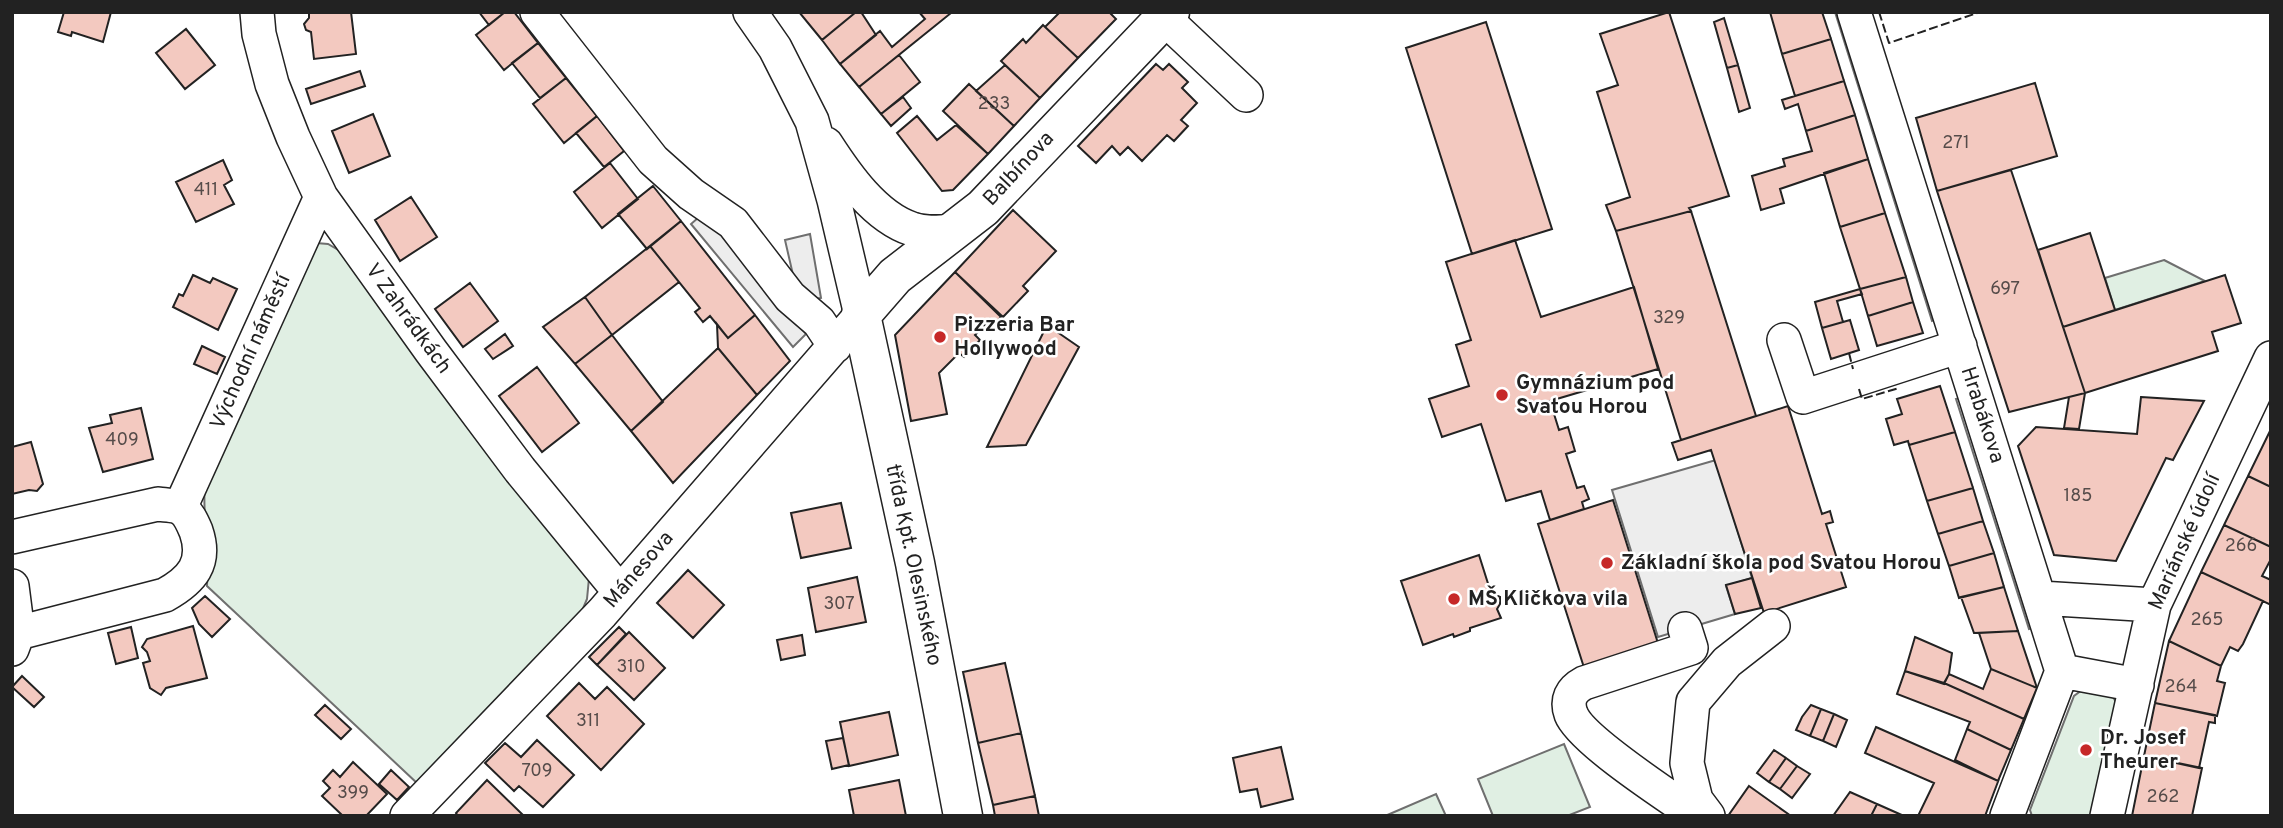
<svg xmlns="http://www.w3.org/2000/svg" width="2283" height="828" viewBox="0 0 2283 828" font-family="Overpass,sans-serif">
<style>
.green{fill:#e0efe3;stroke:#6f6f6f;stroke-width:2}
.parking{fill:#ededed;stroke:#6f6f6f;stroke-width:2}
.building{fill:#f3c9c0;stroke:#222;stroke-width:2}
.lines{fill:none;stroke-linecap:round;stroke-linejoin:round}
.minor-casing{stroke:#222;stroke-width:36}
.major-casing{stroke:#222;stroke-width:41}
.minor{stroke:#fff;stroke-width:33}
.major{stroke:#fff;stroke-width:38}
.fence{stroke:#222;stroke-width:2;stroke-dasharray:9 3.5;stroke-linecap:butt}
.poi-dot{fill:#c62828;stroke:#fff;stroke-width:2.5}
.labels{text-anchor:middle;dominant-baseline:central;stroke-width:5;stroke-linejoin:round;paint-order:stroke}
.number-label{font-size:18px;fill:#564c4a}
.street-label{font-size:21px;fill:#222;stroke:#fff}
.poi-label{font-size:21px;font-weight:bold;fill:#222;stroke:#fff;text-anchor:start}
</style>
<rect width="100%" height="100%" fill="#fff"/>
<path class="green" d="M 316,243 L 328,244 L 340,251 L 589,578 L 587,599 L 579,618 L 418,784 L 207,586 C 209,550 202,514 205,479 Z
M 2164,260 L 2205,281 L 2115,310 L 2105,278 Z
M 2086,687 L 2110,691 L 2119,708 L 2102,816 L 2032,816 L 2030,810 L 2074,696 Z
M 1564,744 L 1590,807 L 1567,816 L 1493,816 L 1478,779 Z
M 1436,794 L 1446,816 L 1385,816 Z"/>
<path class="parking" d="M 1835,12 L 1844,12 L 1939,318 L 1932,321 Z
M 707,210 L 806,334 L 793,347 L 691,224 Z
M 810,234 L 821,298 L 799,301 L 785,240 Z
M 1964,397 L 2037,627 L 2029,629 L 1956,399 Z
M 1716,460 L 1752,578 L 1726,586 L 1735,614 L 1658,637 L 1612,490 Z"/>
<path class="building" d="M 64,12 L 111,12 L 103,42 L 72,32 L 71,36 L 58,32 Z
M 309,12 L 351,12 L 356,54 L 314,59 L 311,32 L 306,30 L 304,24 L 309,18 Z
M 479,12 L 505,12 L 489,25 Z
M 505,12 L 514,12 L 538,43 L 504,70 L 476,35 Z
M 799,12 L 856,12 L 822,40 Z
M 856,12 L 861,12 L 876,35 L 840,64 L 822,40 Z
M 919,12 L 951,13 L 859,87 L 840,64 L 880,31 L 892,47 L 925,19 Z
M 1060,12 L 1109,12 L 1116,19 L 1078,58 L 1045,27 Z
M 1669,12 L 1729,196 L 1689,208 L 1691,211 L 1616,231 L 1606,205 L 1630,197 L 1597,92 L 1618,85 L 1600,34 Z
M 1770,12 L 1822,12 L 1831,39 L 1782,54 Z
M 1724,18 L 1738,65 L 1727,68 L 1714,22 Z
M 1486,22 L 1552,229 L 1472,254 L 1406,48 Z
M 1043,25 L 1078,58 L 1040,98 L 1001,61 L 1023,39 L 1026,43 Z
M 186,29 L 215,65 L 185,89 L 156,53 Z
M 1831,39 L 1844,81 L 1795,96 L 1782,54 Z
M 538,43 L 566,78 L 540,98 L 512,63 Z
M 899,55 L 920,82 L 881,114 L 859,87 Z
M 1156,64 L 1163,70 L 1169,64 L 1188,82 L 1182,88 L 1197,103 L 1181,120 L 1188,126 L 1174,141 L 1167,135 L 1142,161 L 1128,147 L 1120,155 L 1112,146 L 1096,163 L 1078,146 Z
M 1005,65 L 1040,98 L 1014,126 L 976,91 Z
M 1738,65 L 1750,108 L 1739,112 L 1727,68 Z
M 360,71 L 365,86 L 311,104 L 306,89 Z
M 566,78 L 597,116 L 564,143 L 533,104 Z
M 1844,81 L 1855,115 L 1806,131 L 1798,104 L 1785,109 L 1782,100 Z
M 2035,83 L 2057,156 L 1937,191 L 1916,118 Z
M 969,84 L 1014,126 L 988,154 L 943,111 Z
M 903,97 L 911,108 L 891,126 L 881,114 Z
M 373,114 L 390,156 L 349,173 L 332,131 Z
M 1855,115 L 1868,159 L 1780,189 L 1784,203 L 1761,210 L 1752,176 L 1785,166 L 1783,159 L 1812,151 L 1806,131 Z
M 597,116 L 624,151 L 604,167 L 576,133 Z
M 917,116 L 937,140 L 956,125 L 988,154 L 953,190 L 942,191 L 897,133 Z
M 1868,159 L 1885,213 L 1840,227 L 1824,173 Z
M 223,160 L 232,180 L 224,185 L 234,204 L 196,222 L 176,182 Z
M 610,163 L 638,199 L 602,228 L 574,192 Z
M 2011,170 L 2085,393 L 2009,412 L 1937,191 Z
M 653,186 L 681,221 L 647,249 L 618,214 Z
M 411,197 L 437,237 L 400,261 L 375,220 Z
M 1013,210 L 1056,251 L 1023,286 L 1028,291 L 1003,317 L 955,272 Z
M 1691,211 L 1756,416 L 1681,440 L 1616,231 Z
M 1885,213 L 1906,277 L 1860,289 L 1840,227 Z
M 681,221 L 755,315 L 728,338 L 710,316 L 703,322 L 695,312 L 700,308 L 650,246 Z
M 2090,233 L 2115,310 L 2063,327 L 2038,250 Z
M 1515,240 L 1541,317 L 1634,287 L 1658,369 L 1550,401 L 1559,430 L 1568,427 L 1575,451 L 1566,454 L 1577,488 L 1584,486 L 1589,499 L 1582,502 L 1584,509 L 1550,520 L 1541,491 L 1506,501 L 1481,424 L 1442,437 L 1429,399 L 1469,386 L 1456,345 L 1471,340 L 1446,262 Z
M 650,246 L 679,282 L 612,335 L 585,297 Z
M 955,272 L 1001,317 L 995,324 L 990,319 L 975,335 L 980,340 L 964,357 L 959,353 L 939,373 L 947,414 L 911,421 L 895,335 Z
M 193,275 L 210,283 L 213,278 L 237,289 L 218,330 L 173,307 L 179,294 L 183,296 Z
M 2225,275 L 2241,323 L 2212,332 L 2218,351 L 2085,393 L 2063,327 Z
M 1906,277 L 1913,302 L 1868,316 L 1860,289 Z
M 470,283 L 498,321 L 463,347 L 435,309 Z
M 1860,289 L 1862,294 L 1837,301 L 1843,322 L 1822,328 L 1815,302 Z
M 585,297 L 612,335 L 575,364 L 543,327 Z
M 1913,302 L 1923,333 L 1877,346 L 1868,316 Z
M 755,315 L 790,361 L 757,395 L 718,348 L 717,324 L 728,338 Z
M 1850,320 L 1859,350 L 1831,359 L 1822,328 Z
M 1047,325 L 1079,347 L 1026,445 L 987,447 Z
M 505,334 L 513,346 L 493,359 L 485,349 Z
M 612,335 L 663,402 L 631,431 L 575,364 Z
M 202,346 L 225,357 L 217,374 L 194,364 Z
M 718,348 L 757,395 L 673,483 L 631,431 Z
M 537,367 L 579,423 L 542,452 L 499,396 Z
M 1940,386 L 1955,432 L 1909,445 L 1908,441 L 1894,445 L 1886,419 L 1902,414 L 1897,399 Z
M 2085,393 L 2079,429 L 2064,428 L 2069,397 Z
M 2141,397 L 2204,401 L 2173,460 L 2166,458 L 2116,561 L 2054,555 L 2018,446 L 2036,427 L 2137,434 Z
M 1788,406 L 1822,514 L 1830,511 L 1833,522 L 1826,524 L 1846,587 L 1764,613 L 1711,450 L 1678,460 L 1672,443 Z
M 141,408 L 153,459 L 103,472 L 89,428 L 112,423 L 110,415 Z
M 2271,429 L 2271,487 L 2248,476 Z
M 1955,432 L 1973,488 L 1927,501 L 1909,445 Z
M 31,442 L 43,484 L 37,491 L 29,490 L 12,494 L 12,447 Z
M 2248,476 L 2271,487 L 2271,547 L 2224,525 Z
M 1973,488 L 1983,521 L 1938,534 L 1927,501 Z
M 1613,500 L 1662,656 L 1588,680 L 1538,524 Z
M 841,503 L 851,548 L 801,558 L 791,513 Z
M 1983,521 L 1994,553 L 1949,566 L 1938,534 Z
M 2224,525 L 2271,547 L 2271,559 L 2262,576 L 2271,580 L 2271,605 L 2201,572 Z
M 1994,553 L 2004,587 L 1959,598 L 1949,566 Z
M 1479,555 L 1491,593 L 1500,597 L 1500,604 L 1497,609 L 1501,618 L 1470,628 L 1470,631 L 1454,637 L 1453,634 L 1423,645 L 1401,581 Z
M 688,570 L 724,605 L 693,638 L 657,603 Z
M 2201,572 L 2263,601 L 2243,644 L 2238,651 L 2230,647 L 2221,666 L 2169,641 Z
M 857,577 L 866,622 L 816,632 L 808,588 Z
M 1752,578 L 1761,608 L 1735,614 L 1726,585 Z
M 2004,587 L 2018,631 L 1974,633 L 1961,597 Z
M 205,596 L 230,619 L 212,637 L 199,624 L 192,608 Z
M 193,626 L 207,678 L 166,688 L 161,695 L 150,688 L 143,663 L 150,661 L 147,652 L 142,647 L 147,639 Z
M 131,627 L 138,658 L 116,664 L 108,633 Z
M 619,627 L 626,634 L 597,665 L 589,657 Z
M 2018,631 L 2037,688 L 1991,669 L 1979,633 Z
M 629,632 L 665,668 L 634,700 L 597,665 Z
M 802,635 L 805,655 L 781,660 L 777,640 Z
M 1915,637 L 1952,653 L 1949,674 L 1944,684 L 1905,671 Z
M 2169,641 L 2221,666 L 2217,681 L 2225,683 L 2217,716 L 2155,703 Z
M 1005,663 L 1021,733 L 978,743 L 963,672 Z
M 1991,669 L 2037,688 L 2024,719 L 1944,683 L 1949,674 L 1983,689 Z
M 1905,671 L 1944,683 L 2024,719 L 2011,750 L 1967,729 L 1970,722 L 1897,694 Z
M 22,676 L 44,697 L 34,707 L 12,687 Z
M 579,683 L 595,699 L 607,687 L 644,724 L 601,770 L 547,716 Z
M 2155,703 L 2215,715 L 2215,723 L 2209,722 L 2199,768 L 2144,756 Z
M 325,705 L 351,729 L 341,739 L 315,715 Z
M 1811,705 L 1821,709 L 1810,736 L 1796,730 L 1802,717 Z
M 1821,709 L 1834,714 L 1823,741 L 1810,736 Z
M 889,712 L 898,755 L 849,766 L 840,722 Z
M 1834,714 L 1847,720 L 1836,747 L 1823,741 Z
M 1876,727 L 1998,781 L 1999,779 L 1985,816 L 1918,816 L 1934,783 L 1865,753 Z
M 1967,729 L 2011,750 L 1998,781 L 1955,760 Z
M 1021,733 L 1035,796 L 993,805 L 978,743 Z
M 843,738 L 849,765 L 832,769 L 826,741 Z
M 537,740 L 574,775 L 543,807 L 519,786 L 514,791 L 485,763 L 505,743 L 521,757 Z
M 1281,747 L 1293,799 L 1261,807 L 1257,789 L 1240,792 L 1233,758 Z
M 1774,750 L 1786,758 L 1769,782 L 1757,773 Z
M 2144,756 L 2202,768 L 2192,816 L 2132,816 Z
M 1786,758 L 1797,766 L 1780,789 L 1769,782 Z
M 353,762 L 387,794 L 366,816 L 343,816 L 322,796 L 330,788 L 323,781 L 333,770 L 340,777 Z
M 1797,766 L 1810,774 L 1792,798 L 1780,789 Z
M 391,770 L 409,787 L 397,800 L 379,784 Z
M 487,780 L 524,816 L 458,816 L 456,813 Z
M 899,780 L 906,816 L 854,816 L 849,790 Z
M 1749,786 L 1791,816 L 1728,816 Z
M 1850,792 L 1877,804 L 1871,816 L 1833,816 Z
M 1035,796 L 1039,816 L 995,816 L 993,805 Z
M 1877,804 L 1904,816 L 1871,816 Z"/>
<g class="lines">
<g class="minor-casing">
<path id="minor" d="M 257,12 L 259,34 L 272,84 L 293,137 L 321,197 L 431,351 L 520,470 L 620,592
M 537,12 L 653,160 L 691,194 L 733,223 L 790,297 L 819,322 L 835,346
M 1854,12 L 2062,671 L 2007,816
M 1164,18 L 1246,95
M 826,144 C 846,175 875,217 912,229 C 926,234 941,232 956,231
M 1784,340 L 1803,397 L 1960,346
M 180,508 L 321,197
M 12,537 L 158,504 C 164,505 175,505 180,508 C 188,512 193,524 196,531 C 207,563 192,580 165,595 L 18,633
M 12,586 L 18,633 L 12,649
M 2040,598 L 2154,605
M 1685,629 L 1691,648 L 1584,683 C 1571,690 1566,700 1571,714 C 1581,740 1671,798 1697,816
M 2062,671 L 2137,685
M 407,816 L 602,613 L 861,315 L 834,200 L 812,121 L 775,48 L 750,12
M 1708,816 L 1696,800 L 1687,763 L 1693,702 L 1727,662 L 1773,626
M 2107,816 L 2154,605 L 2271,358"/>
</g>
<g class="major-casing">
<path id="major" d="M 963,816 L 915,563 L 861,315 L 895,276 L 983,208 L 1170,12"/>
</g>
<use href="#minor" class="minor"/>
<use href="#major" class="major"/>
<path class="fence" d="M 1879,12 L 1889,43 L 1980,12
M 1849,353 L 1853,369
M 1859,389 L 1862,399 L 1899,388"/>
</g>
<g class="poi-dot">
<circle cx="940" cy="337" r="7"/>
<circle cx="1502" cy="395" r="7"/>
<circle cx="1607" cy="563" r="7"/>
<circle cx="1454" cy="599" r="7"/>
<circle cx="2086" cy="750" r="7"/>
</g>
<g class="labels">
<g class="number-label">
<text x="994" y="104">233</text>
<text x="1956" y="143">271</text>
<text x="206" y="190">411</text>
<text x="2005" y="289">697</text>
<text x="1669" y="318">329</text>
<text x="122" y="440">409</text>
<text x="2078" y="496">185</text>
<text x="2241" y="546">266</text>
<text x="839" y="604">307</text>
<text x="2207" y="620">265</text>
<text x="631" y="667">310</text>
<text x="2181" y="687">264</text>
<text x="588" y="721">311</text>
<text x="537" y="771">709</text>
<text x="353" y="793">399</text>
<text x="2163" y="797">262</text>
</g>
<g class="street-label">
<text transform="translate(1019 169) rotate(-47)">Balbínova</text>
<text transform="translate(408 319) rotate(54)">V Zahrádkách</text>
<text transform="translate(251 352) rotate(-66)">Východní náměstí</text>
<text transform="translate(1982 415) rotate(72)">Hrabákova</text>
<text transform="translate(2185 542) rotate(-66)">Mariánské údolí</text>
<text transform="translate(913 565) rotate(78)">třída Kpt. Olesinského</text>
<text transform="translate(639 570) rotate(-49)">Mánesova</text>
</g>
<g class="poi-label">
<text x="954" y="325">Pizzeria Bar<tspan x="954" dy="24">Hollywood</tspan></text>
<text x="1516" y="383">Gymnázium pod<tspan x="1516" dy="24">Svatou Horou</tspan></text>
<text x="1621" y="563">Základní škola pod Svatou Horou</text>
<text x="1468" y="599">MŠ Kličkova vila</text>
<text x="2100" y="738">Dr. Josef<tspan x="2100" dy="24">Theurer</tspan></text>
</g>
</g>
<rect width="2283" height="828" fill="none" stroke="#222222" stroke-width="28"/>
</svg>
